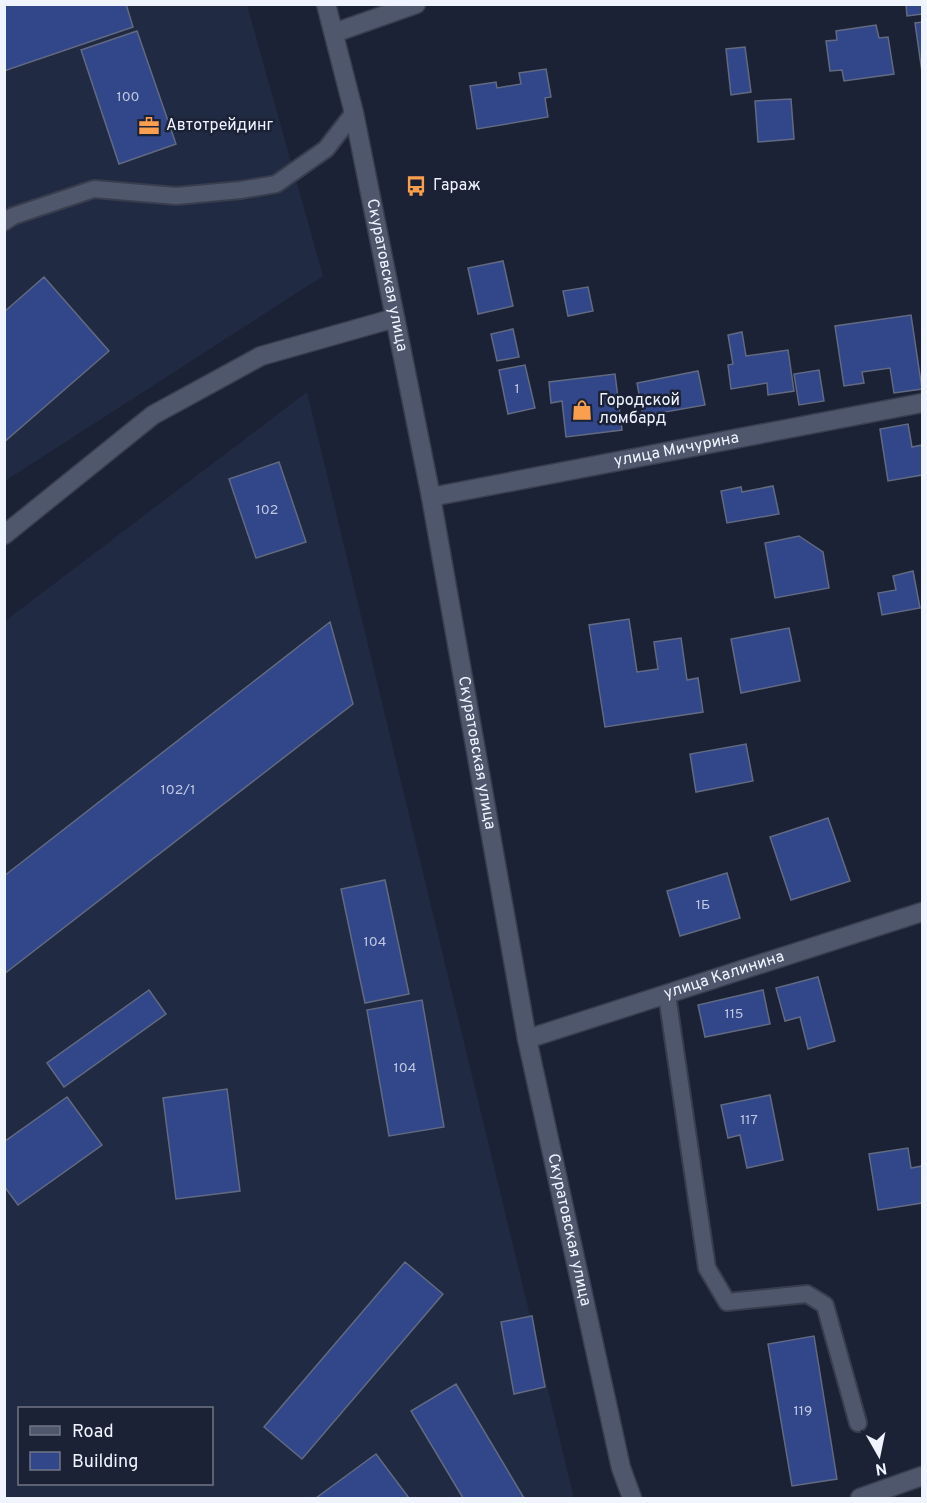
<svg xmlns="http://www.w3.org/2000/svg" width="927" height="1503" viewBox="0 0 927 1503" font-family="Overpass,sans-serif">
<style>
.built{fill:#212a43;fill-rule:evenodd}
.building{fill:#32468a;stroke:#616a81;stroke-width:1.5}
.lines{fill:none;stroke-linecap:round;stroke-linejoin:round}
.service-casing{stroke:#393e4e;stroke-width:20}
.minor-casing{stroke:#393e4e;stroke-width:21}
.tertiary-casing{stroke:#393e4e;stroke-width:21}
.service{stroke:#4f576d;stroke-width:16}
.minor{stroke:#4f576d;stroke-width:18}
.tertiary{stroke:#4f576d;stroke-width:18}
.labels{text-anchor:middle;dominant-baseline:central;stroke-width:5;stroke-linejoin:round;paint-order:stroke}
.number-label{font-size:14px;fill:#c0c8e1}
.poi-label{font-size:16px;fill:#eff4fe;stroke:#1b2235;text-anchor:start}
.street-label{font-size:16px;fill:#eff4fe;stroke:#1b2235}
</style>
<rect width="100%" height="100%" fill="#1b2235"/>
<path class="built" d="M 5,5 L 247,5 L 323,276 L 5,481 Z
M 307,392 L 574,1498 L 5,1498 L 5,621 ZM 20,1408 L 212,1408 L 212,1484 L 20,1484 Z"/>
<path class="building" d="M 4,4 L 126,4 L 133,27 L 4,71 Z
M 906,4 L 922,4 L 922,14 L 907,16 Z
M 922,22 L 922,72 L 915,23 Z
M 876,25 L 879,38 L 888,37 L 894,74 L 844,81 L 842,70 L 830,71 L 826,41 L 837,40 L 836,31 Z
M 137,31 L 176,144 L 119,164 L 81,50 Z
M 745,47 L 751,92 L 731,95 L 726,49 Z
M 546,69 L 551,97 L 545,98 L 548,117 L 477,129 L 470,86 L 496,82 L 497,88 L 521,84 L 519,73 Z
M 791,99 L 794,139 L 758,142 L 755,101 Z
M 503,261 L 513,306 L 478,314 L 468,268 Z
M 44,277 L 109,351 L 4,442 L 4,312 Z
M 588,287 L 593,311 L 568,316 L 563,291 Z
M 911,315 L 922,389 L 894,393 L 890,368 L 862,372 L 864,383 L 844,386 L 835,326 Z
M 513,329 L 519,357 L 497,361 L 491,334 Z
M 742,332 L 746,356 L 788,350 L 794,391 L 768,395 L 767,383 L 731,389 L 728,365 L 733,364 L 728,335 Z
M 525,365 L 535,408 L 508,414 L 499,370 Z
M 819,370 L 824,401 L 799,405 L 794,374 Z
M 698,371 L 705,405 L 643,416 L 637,383 Z
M 615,374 L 622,430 L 566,437 L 562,401 L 551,403 L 549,382 Z
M 908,424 L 912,447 L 922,445 L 922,475 L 888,481 L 880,429 Z
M 279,462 L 306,542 L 256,558 L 229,479 Z
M 773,486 L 779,514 L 727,523 L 721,491 L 741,487 L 742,492 Z
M 799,536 L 823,552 L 829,588 L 775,598 L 765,543 Z
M 913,571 L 920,608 L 882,615 L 878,593 L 896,590 L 893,576 Z
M 629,619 L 637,672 L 658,669 L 654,642 L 681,638 L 687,680 L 698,678 L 703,712 L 605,727 L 589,625 Z
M 330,622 L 353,704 L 4,974 L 4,876 Z
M 789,628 L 800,681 L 741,693 L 731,639 Z
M 746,744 L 753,781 L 696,792 L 690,754 Z
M 828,818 L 850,881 L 791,900 L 770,837 Z
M 727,873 L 740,918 L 680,936 L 667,891 Z
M 385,880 L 409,994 L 365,1003 L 341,889 Z
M 818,977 L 835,1041 L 808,1049 L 800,1017 L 785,1021 L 776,988 Z
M 149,990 L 166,1014 L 64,1087 L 47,1063 Z
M 763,990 L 770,1024 L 705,1037 L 698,1005 Z
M 422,1000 L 444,1127 L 389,1136 L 367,1010 Z
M 227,1089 L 240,1191 L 176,1199 L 163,1098 Z
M 770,1095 L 783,1160 L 747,1168 L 740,1135 L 728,1138 L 721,1105 Z
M 67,1097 L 102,1145 L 18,1205 L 4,1186 L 4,1142 Z
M 908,1148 L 911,1168 L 922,1166 L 922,1203 L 878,1210 L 869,1154 Z
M 405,1262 L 443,1294 L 302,1459 L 264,1427 Z
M 532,1316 L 545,1387 L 514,1394 L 501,1322 Z
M 814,1336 L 837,1479 L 792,1486 L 768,1344 Z
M 456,1384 L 524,1498 L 463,1498 L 411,1411 Z
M 376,1454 L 409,1498 L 316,1498 Z"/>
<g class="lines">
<g class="service-casing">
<path id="service" d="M 4,222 L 13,216 L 94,189 L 176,196 L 241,190 L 276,184 L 326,149 L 354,113
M 667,995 L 707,1268 L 727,1302 L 807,1294 L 825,1305 L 858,1423"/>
</g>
<g class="minor-casing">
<g id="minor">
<path d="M 334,33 L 416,4"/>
<path id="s1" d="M 431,497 L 922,403"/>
<path d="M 4,535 L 153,415 L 261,356 L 395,318"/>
<path id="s2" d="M 527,1039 L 922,912"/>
<path d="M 860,1498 L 922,1476"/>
</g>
</g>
<g class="tertiary-casing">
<g id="tertiary">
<path id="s3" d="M 326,4 L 354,113 L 431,497 L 527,1039 L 621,1468 L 632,1498"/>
</g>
</g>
<use href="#service" class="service"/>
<use href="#minor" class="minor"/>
<use href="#tertiary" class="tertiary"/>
</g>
<defs>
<g id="office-bare" transform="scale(1.62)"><path d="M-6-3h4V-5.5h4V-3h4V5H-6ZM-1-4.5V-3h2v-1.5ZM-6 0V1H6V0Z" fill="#fa9f4e" stroke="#1b2235" stroke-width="2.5" paint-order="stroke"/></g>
<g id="bus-bare" transform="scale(1.62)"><path d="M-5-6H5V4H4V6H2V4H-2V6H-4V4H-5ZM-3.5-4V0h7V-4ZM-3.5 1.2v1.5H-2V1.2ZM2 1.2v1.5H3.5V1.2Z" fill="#fa9f4e" stroke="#1b2235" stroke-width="2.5" paint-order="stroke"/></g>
<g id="shop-bare" transform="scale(1.62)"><path d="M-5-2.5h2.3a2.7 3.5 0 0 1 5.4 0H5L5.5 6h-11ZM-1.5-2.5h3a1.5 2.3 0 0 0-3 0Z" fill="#fa9f4e" stroke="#1b2235" stroke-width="2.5" paint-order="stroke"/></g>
</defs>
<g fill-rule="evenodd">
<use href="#office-bare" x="149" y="126"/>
<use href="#bus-bare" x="416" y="186"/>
<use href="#shop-bare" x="582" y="410"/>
</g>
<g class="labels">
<g class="number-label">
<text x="128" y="97">100</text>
<text x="517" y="389">1</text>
<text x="267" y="510">102</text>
<text x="178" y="790">102/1</text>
<text x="703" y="905">1Б</text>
<text x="375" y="942">104</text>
<text x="734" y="1014">115</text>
<text x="405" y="1068">104</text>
<text x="749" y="1120">117</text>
<text x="803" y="1411">119</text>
</g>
<g class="poi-label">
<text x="166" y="126">Автотрейдинг</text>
<text x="433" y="186">Гараж</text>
<text x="599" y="401">Городской<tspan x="599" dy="18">ломбард</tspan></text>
</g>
<g class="street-label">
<text stroke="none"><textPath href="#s3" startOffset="278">Скуратовская улица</textPath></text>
<text stroke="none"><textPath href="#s1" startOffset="250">улица Мичурина</textPath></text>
<text stroke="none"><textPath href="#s3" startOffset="764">Скуратовская улица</textPath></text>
<text stroke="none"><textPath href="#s2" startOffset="207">улица Калинина</textPath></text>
<text stroke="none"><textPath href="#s3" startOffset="1250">Скуратовская улица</textPath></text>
</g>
</g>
<rect width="927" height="1503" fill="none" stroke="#eff4fe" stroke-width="12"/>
<rect x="18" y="1407" width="195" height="78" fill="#1b2235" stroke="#707685" stroke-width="1.5"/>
<rect x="30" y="1426" width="30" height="9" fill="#4f576d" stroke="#707685" stroke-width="1.5"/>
<text x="72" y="1437" font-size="18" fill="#eff4fe">Road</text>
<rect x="30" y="1452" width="30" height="18" fill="#32468a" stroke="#707685" stroke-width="1.5"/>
<text x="72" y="1467" font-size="18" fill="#eff4fe">Building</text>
<g transform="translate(879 1455) rotate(171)" stroke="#1b2235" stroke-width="4.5" paint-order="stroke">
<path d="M0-4.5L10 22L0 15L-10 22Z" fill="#eff4fe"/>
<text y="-9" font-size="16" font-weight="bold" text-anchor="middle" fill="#eff4fe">N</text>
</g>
</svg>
